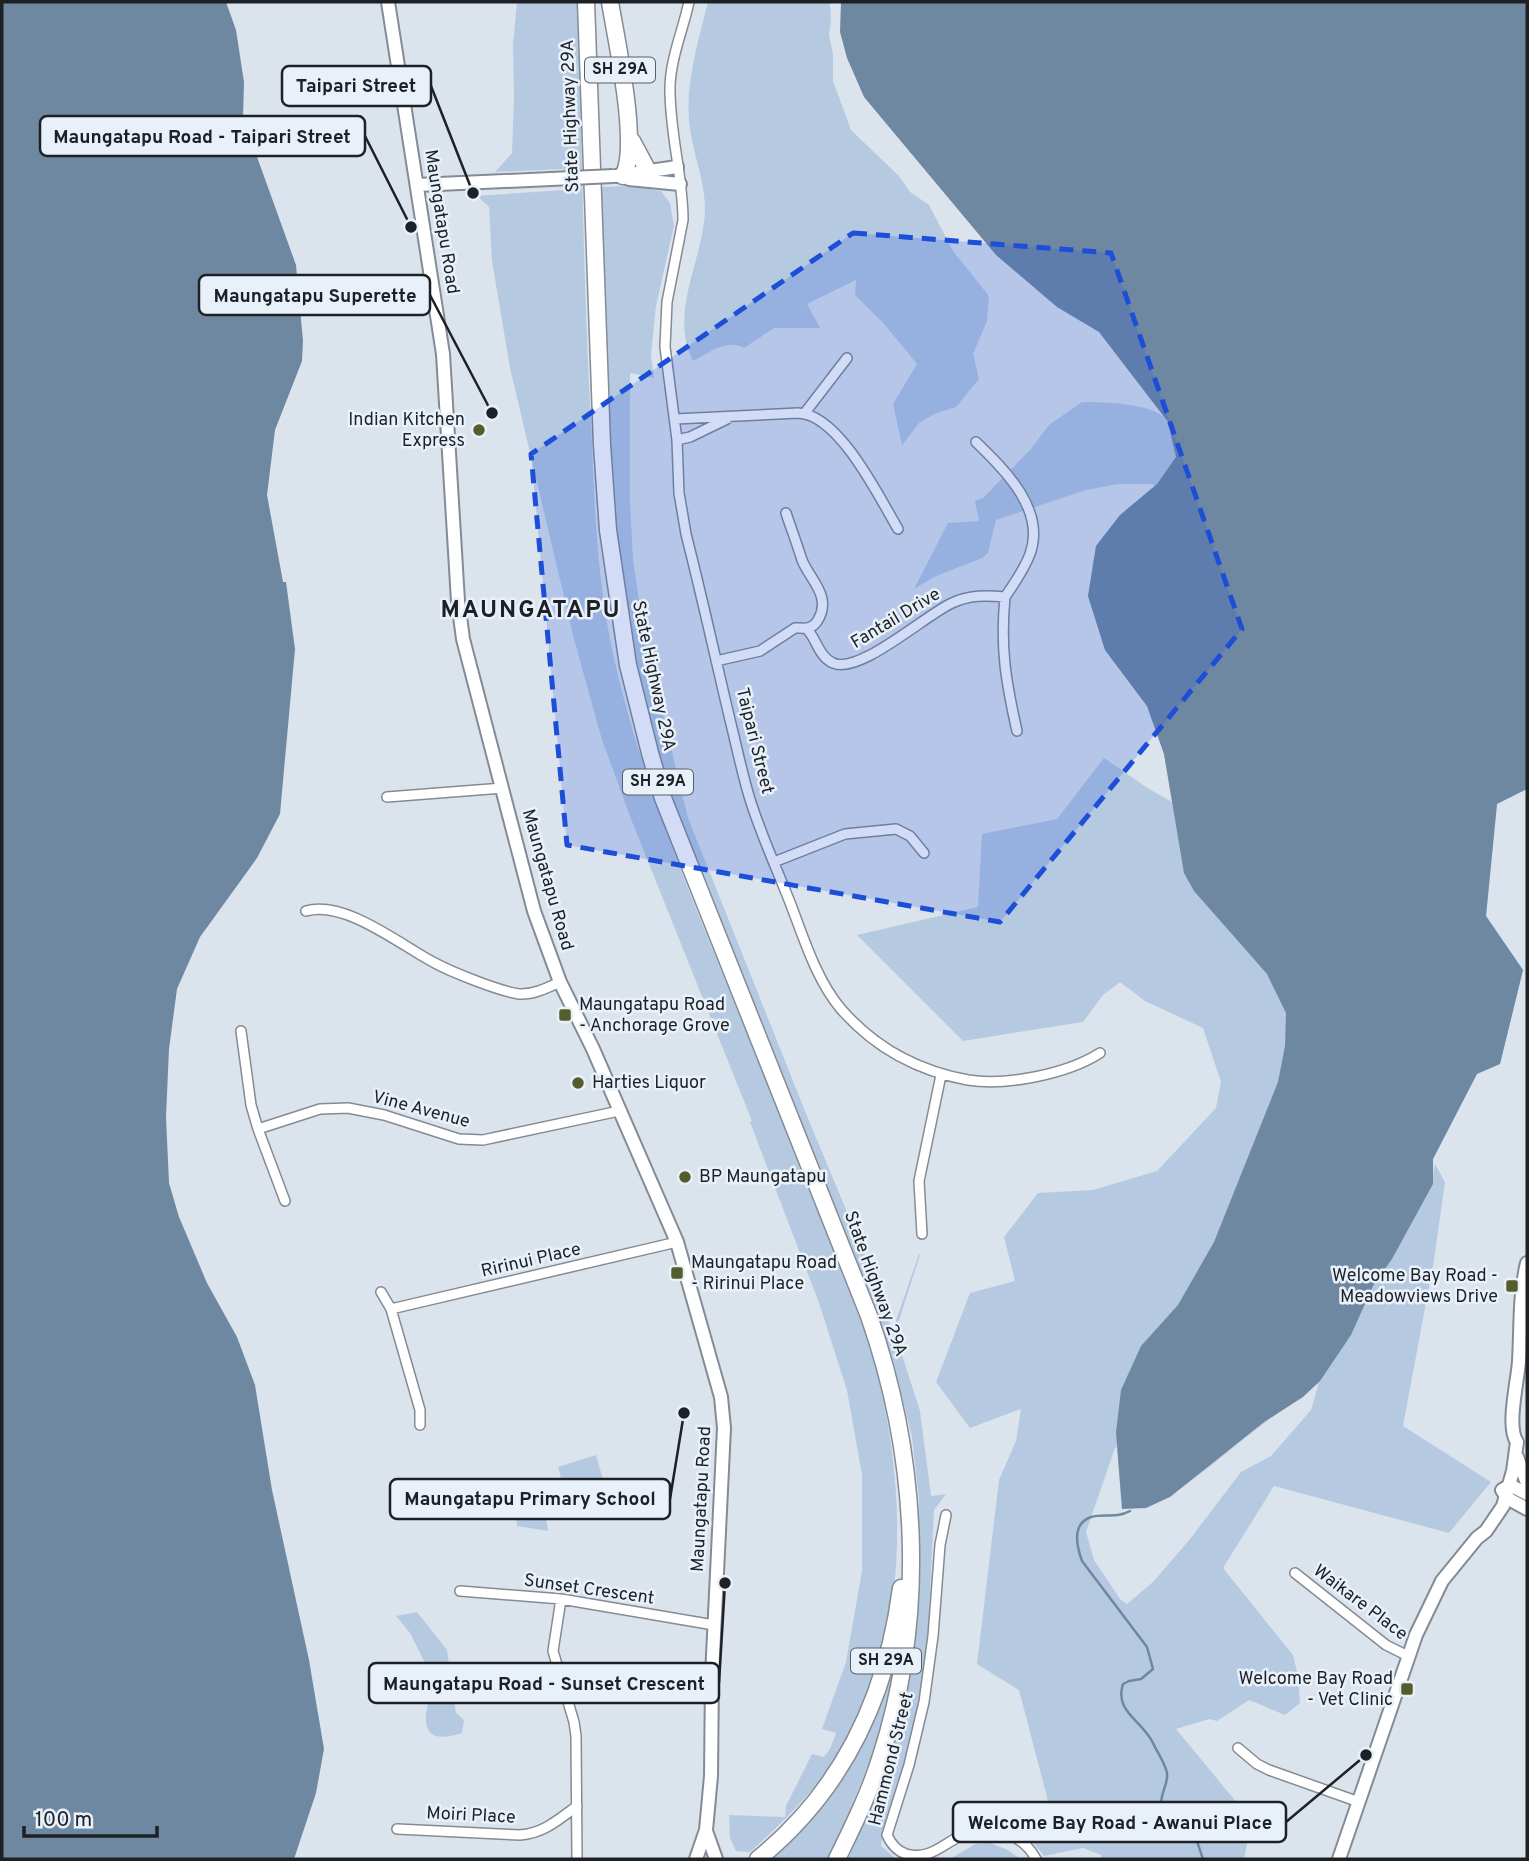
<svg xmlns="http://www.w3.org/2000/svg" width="1529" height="1861" viewBox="0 0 1529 1861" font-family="Overpass,sans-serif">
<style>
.green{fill:#b5cae1}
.water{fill:#6f88a2}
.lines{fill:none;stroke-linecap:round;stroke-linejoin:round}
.stream{stroke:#6f88a2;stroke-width:2.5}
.street-casing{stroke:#848b94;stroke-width:12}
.secondary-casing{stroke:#848b94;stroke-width:16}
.highway-casing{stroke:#848b94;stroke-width:19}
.street{stroke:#fff;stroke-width:9}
.secondary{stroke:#fff;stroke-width:12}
.highway{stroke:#fff;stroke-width:16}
.secondary-bridge-casing{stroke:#848b94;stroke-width:16;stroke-linecap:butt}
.secondary-bridge{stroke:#fff;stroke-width:12}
.marked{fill:#1d4ed8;fill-opacity:0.2;stroke:#1d4ed8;stroke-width:5;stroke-dasharray:14 9;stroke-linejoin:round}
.poi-dot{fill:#565c2b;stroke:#e8f1fa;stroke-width:2.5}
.labels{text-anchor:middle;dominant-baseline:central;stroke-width:5;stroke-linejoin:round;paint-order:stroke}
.shield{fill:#e8f1fa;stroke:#5a5f64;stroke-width:2}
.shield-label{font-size:16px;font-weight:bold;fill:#1d2024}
.street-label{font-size:18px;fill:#1d2024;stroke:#e8f1fa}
.poi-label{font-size:18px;fill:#1d2024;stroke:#e8f1fa;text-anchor:start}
.district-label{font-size:24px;font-weight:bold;letter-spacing:2px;fill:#1d2024;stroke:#e8f1fa}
.leader{fill:none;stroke:#1d2024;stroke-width:2.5}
.callout-dot{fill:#1d2024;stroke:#e8f1fa;stroke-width:2.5}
.callout{fill:#e8f1fa;stroke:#1d2024;stroke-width:2.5}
.callout-label{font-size:19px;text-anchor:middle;font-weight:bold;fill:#1d2024}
</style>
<rect width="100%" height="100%" fill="#dbe4ed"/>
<path class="green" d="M 517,2 L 578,2 C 582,142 583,281 591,421 C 594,494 596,567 610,639 C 635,764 687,887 735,1004 C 772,1097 808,1190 846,1282 C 857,1312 870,1342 877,1373 C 908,1496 909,1643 839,1754 C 815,1791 782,1823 750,1852 L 736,1851 L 730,1838 L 729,1815 L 785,1817 L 786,1806 L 812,1754 L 824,1757 L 830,1749 L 836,1733 L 822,1729 L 846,1662 L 862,1571 L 862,1475 L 847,1390 L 819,1303 L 750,1122 L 752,1121 L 631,819 L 602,740 L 574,639 L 510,368 L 492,261 L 489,207 L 477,196 L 564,190 L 564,169 L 495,172 L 512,153 L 514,99 L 513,45 Z
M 708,2 L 830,2 L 831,20 L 829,35 L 833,54 L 833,81 L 851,130 L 899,176 L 910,192 L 929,205 L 953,251 L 989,296 L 987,321 L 973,354 L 979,379 L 956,407 L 936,413 L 919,423 L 902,445 L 893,404 L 917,364 L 885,325 L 855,295 L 856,280 L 807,304 L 820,328 L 774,328 L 744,348 C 727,338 709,353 693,361 C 668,312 704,259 705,209 C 705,178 691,150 689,119 C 686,82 699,38 708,2 Z
M 631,186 L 661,191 L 670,203 L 674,226 L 656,306 L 651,355 L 654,378 L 630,373 L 630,502 L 633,559 L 644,636 L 688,818 L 807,1116 L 877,1284 L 892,1332 L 919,1254 L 920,1255 L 895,1333 L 920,1411 L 931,1496 L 946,1494 L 934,1510 L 927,1655 L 907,1761 L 883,1832 L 881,1846 L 896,1859 L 848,1859 L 877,1794 L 900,1717 L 911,1642 L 919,1530 L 919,1499 L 912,1437 L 892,1356 L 874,1307 L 770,1056 L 665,788 L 639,690 L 612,512 L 599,187 Z
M 1082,402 C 1101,402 1156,403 1166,420 C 1172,430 1174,445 1177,457 L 1155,486 L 1151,484 L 1118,484 L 1086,490 L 996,520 L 988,553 L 982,558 L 934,577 L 914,589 L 948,523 L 979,521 L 975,501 L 983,498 L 1030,450 L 1049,425 Z
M 1120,515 L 1368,929 L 1121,1498 L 1117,1447 L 1115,1448 L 1086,1532 L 1094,1560 L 1120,1599 L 1127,1604 L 1154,1581 L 1190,1539 L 1241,1472 L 1271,1456 L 1311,1410 L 1319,1382 C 1301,1399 1281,1410 1262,1425 C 1224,1453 1189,1488 1146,1508 L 1497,804 L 1486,916 L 1523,970 L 1500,1064 L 1477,1073 L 1433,1159 L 1433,1175 L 1435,1164 L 1445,1182 L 1434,1260 L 1403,1426 L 1491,1482 L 1449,1533 L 1274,1486 L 1223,1568 L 1293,1655 L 1298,1676 L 1300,1703 L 1285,1715 L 1249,1700 L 1217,1721 L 1209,1719 L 1176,1729 L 1252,1821 L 1244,1859 L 1102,1859 L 1101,1855 L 1083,1848 L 1044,1856 L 1025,1832 L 982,1815 L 1048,1809 L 1047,1797 L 1019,1690 L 977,1664 L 999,1480 L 1016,1441 L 1021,1409 L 970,1428 L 936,1382 L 970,1293 L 1015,1281 L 1004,1237 L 1038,1193 L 1093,1190 L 1157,1171 L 1216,1108 L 1221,1082 L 1203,1028 L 1145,1001 L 1120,982 L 1103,995 L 1083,1022 L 963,1041 L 857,935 L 978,907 L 982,834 L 1057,819 L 1104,758 L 1149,789 L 1172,802 L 1164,754 L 1147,706 L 1105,650 L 1088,596 L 1096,546 Z
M 596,1455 L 606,1490 L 567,1501 L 558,1467 Z
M 516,1515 L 546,1518 L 548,1531 L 517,1526 Z
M 417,1612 L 447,1650 L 456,1713 L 464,1720 L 462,1733 C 412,1749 426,1710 434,1681 L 410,1633 L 396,1616 Z
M 903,1627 L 888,1716 L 845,1822 L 827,1859 L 767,1859 L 830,1790 Z
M 990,1843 L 1008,1850 L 1020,1859 L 950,1859 L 975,1844 Z"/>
<path class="water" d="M 2,2 L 226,2 L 236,30 L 244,82 L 243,118 L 296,265 L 303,341 L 302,361 L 275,430 L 267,495 L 283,582 L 286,582 L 295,649 L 280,814 L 257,858 L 200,937 L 177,989 L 169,1049 L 166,1117 L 169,1183 L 179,1217 L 207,1283 L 237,1337 L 255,1385 L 272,1490 L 309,1660 L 324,1749 L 316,1793 L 294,1859 L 2,1859 Z
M 841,2 L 1527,2 L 1527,789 L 1497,804 L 1486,916 L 1523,970 L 1500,1064 L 1477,1074 L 1433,1159 L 1433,1184 L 1392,1259 L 1373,1286 L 1351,1335 L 1320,1381 L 1303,1397 L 1264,1422 L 1170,1497 L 1146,1508 L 1122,1509 L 1116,1432 L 1121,1390 L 1141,1346 L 1178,1305 L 1214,1242 L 1278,1082 L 1285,1046 L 1286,1013 L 1267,974 L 1194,891 L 1184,873 L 1164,754 L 1147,706 L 1105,650 L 1088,596 L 1096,546 L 1120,515 L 1157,484 L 1176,457 L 1168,422 L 1099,332 L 1057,307 L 996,255 L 864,97 L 847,58 L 840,32 Z"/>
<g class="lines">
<path class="stream" d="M 1130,1511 C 1115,1519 1105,1513 1091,1517 C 1071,1524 1077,1547 1082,1561 L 1147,1647 L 1153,1669 L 1141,1679 L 1129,1681 L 1123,1684 C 1114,1712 1142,1720 1153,1743 C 1157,1752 1165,1763 1167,1773 C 1169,1785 1157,1797 1163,1810 C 1169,1820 1180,1824 1189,1830 C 1198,1838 1199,1849 1203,1859"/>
<g class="street-casing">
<path id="street" d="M 689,2 C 683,30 671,57 670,86 C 669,131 683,175 683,220 L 667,302 L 665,347 L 677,440 L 679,493 L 686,534 C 702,597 716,661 731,724 C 737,748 742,773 749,796 C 760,833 777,869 791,905 C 804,939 817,981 841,1009 C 875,1048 918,1071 968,1080 C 1007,1086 1067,1074 1100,1053
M 804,414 L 847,358
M 675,419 L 798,413 C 839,414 879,497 898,529
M 677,440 L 690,437 L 727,419
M 1005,597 C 1000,648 1006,682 1017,731
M 807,629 C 817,640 819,657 833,663 C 859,675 924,616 952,603 C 969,595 986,595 1005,597 C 1014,584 1024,570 1030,554 C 1046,510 1005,470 976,442
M 716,661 L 760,651 L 795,628 C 806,628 812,630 818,620 C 832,596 810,580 802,560 C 797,544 791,528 786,513
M 387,797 L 503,788
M 774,862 L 845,834 L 896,829 L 910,836 L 924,853
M 306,911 C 345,900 399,944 433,962 C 451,972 499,991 519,994 C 533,995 547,988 560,982
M 241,1031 L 251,1105 L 258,1129 L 285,1201
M 258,1129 L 320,1109 L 348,1108 L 384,1115 L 459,1139 L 483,1140 L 619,1111
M 922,1234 L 919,1181 L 941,1075
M 381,1292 L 391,1309 L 420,1410 L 420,1425
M 391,1309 L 677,1242
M 946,1515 L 940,1545 L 933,1636 L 924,1702 L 909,1765 L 887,1835 C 891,1844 897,1851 906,1854 C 931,1861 944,1842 965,1834 C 991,1823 1023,1834 1036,1859
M 1295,1573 L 1386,1645 L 1408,1656
M 460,1591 L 561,1599 L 714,1625
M 561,1599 L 553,1651 L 574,1722 L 576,1736 L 577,1859
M 1238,1748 L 1257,1764 L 1269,1770 L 1359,1802
M 397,1829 L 520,1835 C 544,1833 558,1820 577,1806"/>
</g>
<g class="secondary-casing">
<path id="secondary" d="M 388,2 L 443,354 L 458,601 L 463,639 L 534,911 L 560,982 L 593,1049 L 677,1242 L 721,1397 L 724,1428 L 712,1676 L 711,1776 L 706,1830 L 696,1859
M 616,176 L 677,167
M 629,179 L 680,184
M 417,185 L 551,179
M 1517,1457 L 1527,1483
M 1527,1494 L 1510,1485 L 1502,1490 L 1507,1498 L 1527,1509
M 706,1831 L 716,1859
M 1339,1859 L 1416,1635 L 1442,1581 L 1477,1538 L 1486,1531 L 1503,1506 L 1513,1471 L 1517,1442 C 1506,1427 1518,1380 1519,1361 C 1521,1328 1519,1296 1527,1263"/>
</g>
<g class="highway-casing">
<path id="highway" d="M 586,2 L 602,445 L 608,530 L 628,665 L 650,753 L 663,798 L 869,1316 C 918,1456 927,1615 881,1756 C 870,1792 853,1826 837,1859
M 610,2 C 616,39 640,147 623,176
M 632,141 L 648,171
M 758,1859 C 843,1790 887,1696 901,1588"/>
</g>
<use href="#street" class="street"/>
<use href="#secondary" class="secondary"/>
<use href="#highway" class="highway"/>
<g class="secondary-bridge-casing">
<path id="secondary-bridge" d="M 551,179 L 613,176"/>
</g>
<use href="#secondary-bridge" class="secondary-bridge"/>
</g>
<path class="marked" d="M 853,233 L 1111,253 L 1242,629 L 1000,922 L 567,845 L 531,454 Z"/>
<g class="poi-dot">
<circle cx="479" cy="430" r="7"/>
<rect x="558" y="1008" width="14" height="14" rx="3.5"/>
<circle cx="578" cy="1083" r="7"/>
<circle cx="685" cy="1177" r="7"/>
<rect x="670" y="1266" width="14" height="14" rx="3.5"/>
<rect x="1505" y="1279" width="14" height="14" rx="3.5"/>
<rect x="1400" y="1682" width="14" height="14" rx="3.5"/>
</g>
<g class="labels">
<g class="shield">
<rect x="585" y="57.5" width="70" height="25" rx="5"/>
<rect x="623" y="769.5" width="70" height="25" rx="5"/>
<rect x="851" y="1648.5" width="70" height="25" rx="5"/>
</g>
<g class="shield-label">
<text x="620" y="70">SH 29A</text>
<text x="658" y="782">SH 29A</text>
<text x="886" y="1661">SH 29A</text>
</g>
<g class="street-label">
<text transform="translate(571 116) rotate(-92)">State Highway 29A</text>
<text transform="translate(441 222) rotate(81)">Maungatapu Road</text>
<text transform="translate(896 619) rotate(-31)">Fantail Drive</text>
<text transform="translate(653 676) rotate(78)">State Highway 29A</text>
<text transform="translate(754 741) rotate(76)">Taipari Street</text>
<text transform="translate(547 880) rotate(74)">Maungatapu Road</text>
<text transform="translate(421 1110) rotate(15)">Vine Avenue</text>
<text transform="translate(531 1261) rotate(-13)">Ririnui Place</text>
<text transform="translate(875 1284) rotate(70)">State Highway 29A</text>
<text transform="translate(702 1499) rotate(-87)">Maungatapu Road</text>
<text transform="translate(589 1590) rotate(8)">Sunset Crescent</text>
<text transform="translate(1360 1603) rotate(37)">Waikare Place</text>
<text transform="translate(892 1759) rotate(-76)">Hammond Street</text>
<text transform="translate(471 1816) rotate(3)">Moiri Place</text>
</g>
<g class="poi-label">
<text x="465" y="420" text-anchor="end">Indian Kitchen<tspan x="465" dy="21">Express</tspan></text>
<text x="579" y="1005">Maungatapu Road<tspan x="579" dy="21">- Anchorage Grove</tspan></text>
<text x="592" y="1083">Harties Liquor</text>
<text x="699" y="1177">BP Maungatapu</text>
<text x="691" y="1263">Maungatapu Road<tspan x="691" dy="21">- Ririnui Place</tspan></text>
<text x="1498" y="1276" text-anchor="end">Welcome Bay Road -<tspan x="1498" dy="21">Meadowviews Drive</tspan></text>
<text x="1393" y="1679" text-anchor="end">Welcome Bay Road<tspan x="1393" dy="21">- Vet Clinic</tspan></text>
</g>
<g class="district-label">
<text x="531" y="611">MAUNGATAPU</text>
</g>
</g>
<path class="leader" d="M473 193L431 86M411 227L365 136M492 413L430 295M684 1413L670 1499M725 1583L719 1683M1366 1755L1286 1822"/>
<g class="callout-dot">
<circle cx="473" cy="193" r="7"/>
<circle cx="411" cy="227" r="7"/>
<circle cx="492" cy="413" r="7"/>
<circle cx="684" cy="1413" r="7"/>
<circle cx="725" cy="1583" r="7"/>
<circle cx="1366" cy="1755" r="7"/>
</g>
<g class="callout">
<rect x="282" y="66" width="149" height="40" rx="7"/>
<rect x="40" y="116" width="325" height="40" rx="7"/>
<rect x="199" y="275" width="231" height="40" rx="7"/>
<rect x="390" y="1479" width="280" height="40" rx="7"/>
<rect x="369" y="1663" width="350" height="40" rx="7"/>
<rect x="953" y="1802" width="333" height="40" rx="7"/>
</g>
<g class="callout-label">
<text x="356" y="92">Taipari Street</text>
<text x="202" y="143">Maungatapu Road - Taipari Street</text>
<text x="315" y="302">Maungatapu Superette</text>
<text x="530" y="1505">Maungatapu Primary School</text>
<text x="544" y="1690">Maungatapu Road - Sunset Crescent</text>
<text x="1120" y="1829">Welcome Bay Road - Awanui Place</text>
</g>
<rect width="1529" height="1861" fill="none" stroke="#1d2024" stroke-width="7"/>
<path d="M24 1826v10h133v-10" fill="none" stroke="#1d2024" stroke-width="3.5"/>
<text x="35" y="1826" font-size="21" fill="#1d2024" stroke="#e8f1fa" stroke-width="5" paint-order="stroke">100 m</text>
</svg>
